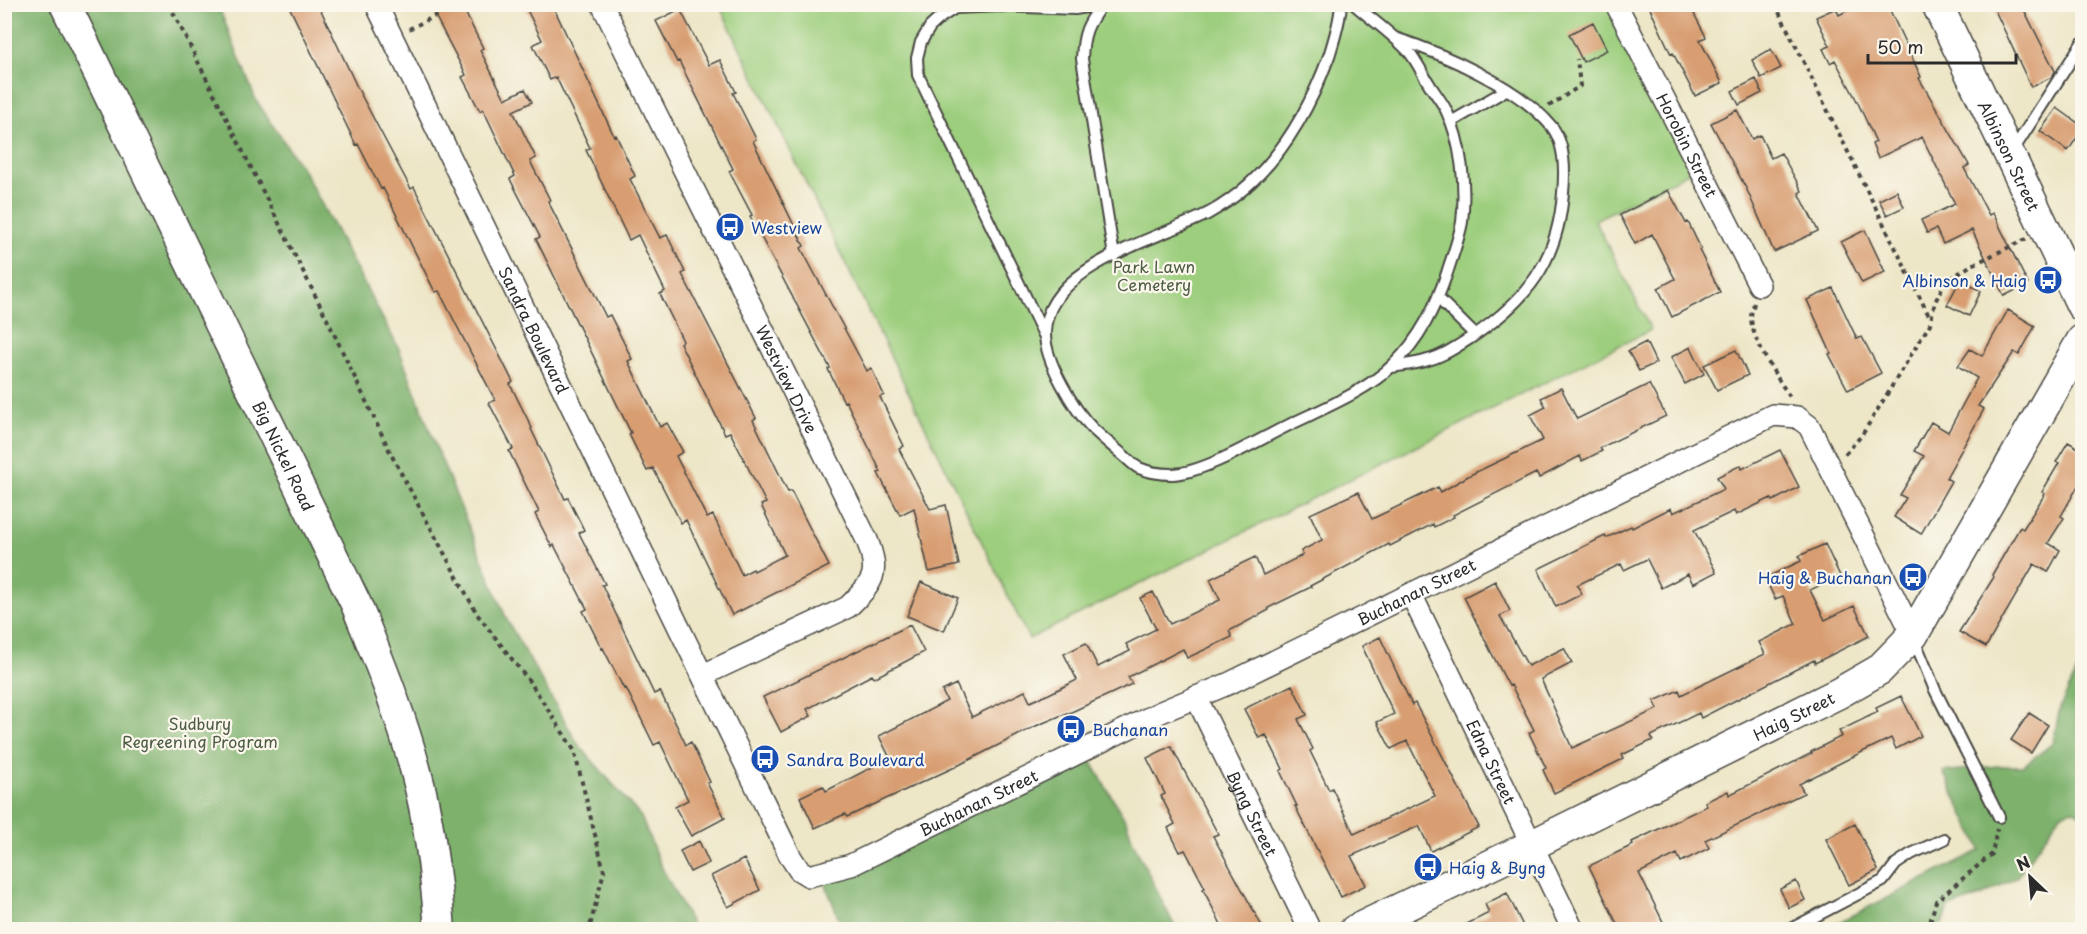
<svg xmlns="http://www.w3.org/2000/svg" width="2087" height="934" viewBox="0 0 2087 934" font-family="'Playpen Sans',sans-serif">
<style>
.green{fill:#9cce7d;stroke:#647c54;stroke-width:1.5}
.forest{fill:#7db16c;stroke:#546e4c;stroke-width:1.5}
.building{fill:#d89e72}
.lines{fill:none;stroke-linecap:round;stroke-linejoin:round}
.lane-casing{stroke:#484742;stroke-width:14}
.street-casing{stroke:#484742;stroke-width:24}
.secondary-casing{stroke:#484742;stroke-width:33}
.path{stroke:#484742;stroke-width:4;stroke-dasharray:4.5 4.5;stroke-linecap:butt}
.lane{stroke:#fff;stroke-width:10}
.street{stroke:#fff;stroke-width:21}
.secondary{stroke:#fff;stroke-width:30}
.labels{text-anchor:middle;dominant-baseline:central;stroke-width:4.5;stroke-linejoin:round;paint-order:stroke}
.street-label{font-size:16px;fill:#2b2b2b;stroke:#fbf7ec}
.transit-label{font-size:16px;fill:#164399;stroke:#fbf7ec;text-anchor:start}
.park-label{font-size:16px;fill:#4d5c44;stroke:#fbf7ec}
</style>
<rect width="100%" height="100%" fill="#fbf7ec"/>
<filter id="ink" filterUnits="userSpaceOnUse"><feTurbulence type="fractalNoise" baseFrequency=".0167" numOctaves="2"/><feDisplacementMap in="SourceGraphic" scale="12" xChannelSelector="R" yChannelSelector="G"/><feConvolveMatrix kernelMatrix="1 2 1 2 8 2 1 2 1" color-interpolation-filters="sRGB"/></filter>
<filter id="wash" filterUnits="userSpaceOnUse"><feTurbulence type="fractalNoise" baseFrequency=".008" numOctaves="4" result="noise"/><feDisplacementMap in="SourceGraphic" scale="24" xChannelSelector="R" yChannelSelector="G"/><feGaussianBlur stdDeviation="1.35" result="paint"/><feColorMatrix in="noise" values="0 0 0 0 0 0 0 0 0 0 0 0 0 0 0 0 0 1.4 0 .05"/><feComposite in="paint" operator="in"/></filter>
<g filter="url(#wash)">
<rect width="100%" height="100%" fill="#ede6c7"/>
<path class="green" d="M 719,5 L 1614,5 L 1698,168 L 1595,220 L 1651,330 L 1029,639 Z"/>
<path class="forest" d="M 4,5 L 218,5 L 256,100 L 305,173 L 399,349 L 435,444 L 507,620 L 578,744 L 641,817 L 660,864 L 694,929 L 5,929 Z
M 2082,661 L 2082,816 L 2073,810 L 2061,814 L 2017,877 L 1983,895 L 1948,908 L 1941,926 L 1942,929 L 1824,930 L 1981,850 L 1943,772 L 1998,766 L 2023,766 L 2053,743 L 2060,707 Z
M 1084,749 L 1127,823 L 1133,842 L 1176,929 C 1155,929 1134,931 1114,929 C 1090,928 1050,919 1029,930 L 843,929 L 821,873 Z"/>
<g id="blocks">
<path class="building" d="M 288,4 L 318,4 L 358,89 L 411,189 L 414,187 L 513,382 L 510,384 L 532,428 L 531,429 L 565,499 L 568,498 L 584,530 L 579,533 L 605,584 L 602,585 L 654,694 L 660,691 L 686,745 L 691,742 L 710,782 L 707,783 L 725,818 L 691,836 L 675,807 L 688,800 L 660,742 L 654,745 L 626,688 L 624,689 L 603,648 L 602,649 L 583,611 L 587,609 L 554,545 L 552,547 L 535,514 L 539,512 L 509,451 L 513,449 L 489,403 L 495,400 L 439,291 L 435,292 L 383,188 L 381,189 L 358,144 L 356,145 Z
M 429,4 L 461,4 L 483,48 L 480,50 L 505,99 L 525,89 L 532,102 L 513,111 L 536,158 L 530,161 L 550,200 L 548,201 L 606,317 L 610,315 L 632,359 L 628,361 L 660,427 L 667,423 L 683,452 L 676,456 L 707,518 L 713,515 L 742,575 L 753,569 L 754,571 L 785,555 L 761,505 L 766,503 L 730,432 L 725,434 L 680,343 L 683,341 L 660,294 L 665,291 L 638,235 L 629,240 L 586,150 L 590,148 L 556,77 L 550,80 L 533,45 L 542,40 L 524,4 L 552,4 L 614,136 L 616,135 L 635,176 L 630,179 L 660,238 L 667,235 L 685,272 L 682,274 L 756,418 L 753,420 L 788,492 L 791,491 L 829,566 L 732,615 L 686,520 L 681,523 L 653,468 L 647,471 L 629,434 L 631,433 L 536,239 L 540,237 L 510,179 L 515,176 L 483,109 L 480,111 L 462,77 L 466,75 Z
M 1648,4 L 1689,4 L 1706,37 L 1700,40 L 1722,83 L 1695,96 L 1673,53 L 1671,54 Z
M 1860,4 L 1887,4 L 1921,77 L 1919,78 L 1969,165 L 1964,168 L 1989,215 L 1993,213 L 2028,284 L 2004,296 L 1972,230 L 1943,244 L 1936,229 L 1927,233 L 1921,220 L 1955,204 L 1922,137 L 1878,158 L 1872,144 L 1876,142 L 1857,101 L 1835,60 L 1830,63 L 1823,49 L 1830,46 L 1816,17 L 1836,8 L 1839,15 Z
M 1992,4 L 2021,4 L 2055,71 L 2052,77 L 2031,87 Z
M 680,9 L 709,65 L 720,60 L 736,92 L 733,93 L 756,139 L 753,141 L 804,246 L 801,248 L 867,371 L 871,368 L 884,395 L 880,397 L 904,446 L 899,449 L 930,509 L 946,505 L 959,565 L 929,572 L 914,508 L 900,515 L 878,473 L 881,472 L 846,401 L 844,402 L 828,369 L 830,368 L 750,216 L 752,215 L 729,171 L 733,169 L 679,61 L 677,62 L 656,21 Z
M 1593,22 L 1607,50 L 1583,62 L 1569,34 Z
M 1771,49 L 1781,68 L 1761,78 L 1752,60 Z
M 1756,79 L 1762,93 L 1739,105 L 1732,91 Z
M 2057,108 L 2082,126 L 2082,130 L 2068,151 L 2040,131 Z
M 1737,110 L 1752,139 L 1760,135 L 1771,158 L 1781,153 L 1802,191 L 1799,193 L 1818,231 L 1774,252 L 1747,190 L 1711,123 Z
M 1668,190 L 1686,223 L 1688,222 L 1701,249 L 1699,250 L 1720,292 L 1672,317 L 1658,288 L 1675,279 L 1652,234 L 1635,244 L 1620,215 Z
M 1897,191 L 1904,207 L 1887,215 L 1879,200 Z
M 1865,230 L 1885,272 L 1862,283 L 1841,242 Z
M 1960,280 L 1981,291 L 1969,316 L 1947,305 Z
M 1833,288 L 1857,339 L 1862,337 L 1881,373 L 1848,390 L 1829,354 L 1831,353 L 1807,300 Z
M 2008,310 L 2035,326 L 2019,355 L 2014,352 L 1978,406 L 1984,409 L 1946,478 L 1951,481 L 1921,534 L 1894,517 L 1906,498 L 1900,495 L 1924,456 L 1914,451 L 1931,422 L 1948,432 L 1977,378 L 1958,366 L 1970,349 L 1982,356 Z
M 1646,342 L 1656,363 L 1639,371 L 1628,351 Z
M 1691,347 L 1704,374 L 1685,384 L 1671,357 Z
M 1736,350 L 1748,375 L 1717,390 L 1704,365 Z
M 1649,384 L 1666,416 L 1600,448 L 1602,451 L 1582,461 L 1580,456 L 1539,478 L 1536,473 L 1453,515 L 1454,517 L 1434,527 L 1433,524 L 1390,546 L 1389,544 L 1310,586 L 1311,587 L 1268,608 L 1269,610 L 1229,631 L 1232,637 L 1187,658 L 1183,649 L 1128,677 L 1132,684 L 1067,714 L 1067,713 L 1036,726 L 955,767 L 847,817 L 845,814 L 815,828 L 800,797 L 823,786 L 826,791 L 890,758 L 879,736 L 947,701 L 942,691 L 956,684 L 972,717 L 1025,691 L 1030,702 L 1049,694 L 1077,680 L 1064,654 L 1086,643 L 1098,667 L 1130,651 L 1126,644 L 1156,629 L 1140,598 L 1153,592 L 1170,624 L 1220,600 L 1210,579 L 1255,557 L 1263,575 L 1303,555 L 1301,551 L 1322,540 L 1310,514 L 1358,492 L 1372,519 L 1438,487 L 1441,492 L 1470,475 L 1543,440 L 1530,415 L 1546,407 L 1541,398 L 1561,388 L 1577,419 Z
M 2068,442 L 2082,450 L 2082,479 L 2061,516 L 2064,518 L 2048,543 L 2060,550 L 2048,572 L 2034,564 L 1986,647 L 1959,632 L 1994,577 L 1992,575 L 2020,527 L 2023,529 L 2045,494 L 2042,492 L 2059,463 L 2056,462 Z
M 1780,450 L 1799,487 L 1773,501 L 1771,498 L 1736,515 L 1734,511 L 1694,530 L 1716,572 L 1693,584 L 1688,574 L 1661,588 L 1647,559 L 1624,570 L 1621,564 L 1577,585 L 1582,594 L 1556,607 L 1538,569 L 1605,536 L 1606,538 L 1631,526 L 1632,528 L 1671,508 L 1673,513 L 1724,489 L 1717,477 L 1741,465 L 1742,469 Z
M 1825,544 L 1840,576 L 1810,590 L 1825,620 L 1854,606 L 1869,636 L 1815,663 L 1814,660 L 1701,718 L 1699,713 L 1651,736 L 1653,740 L 1622,755 L 1623,759 L 1554,793 L 1543,770 L 1546,768 L 1529,733 L 1534,730 L 1511,685 L 1509,686 L 1491,652 L 1464,597 L 1495,581 L 1510,611 L 1500,616 L 1528,666 L 1564,648 L 1572,663 L 1541,679 L 1572,748 L 1658,709 L 1654,701 L 1679,690 L 1681,695 L 1765,654 L 1759,642 L 1796,624 L 1783,596 L 1775,599 L 1765,578 L 1801,561 L 1799,556 Z
M 921,582 L 958,598 L 944,631 L 907,616 Z
M 910,625 L 924,652 L 874,678 L 872,675 L 807,709 L 811,716 L 781,732 L 763,697 Z
M 1380,637 L 1412,705 L 1415,703 L 1479,827 L 1431,851 L 1419,826 L 1351,856 L 1366,885 L 1341,897 L 1295,806 L 1297,806 L 1280,771 L 1283,769 L 1266,735 L 1259,738 L 1244,709 L 1292,685 L 1307,715 L 1298,719 L 1313,749 L 1310,751 L 1329,790 L 1332,788 L 1354,834 L 1435,796 L 1407,741 L 1391,749 L 1377,722 L 1394,714 L 1362,646 Z
M 1901,696 L 1921,736 L 1896,749 L 1891,738 L 1852,757 L 1799,784 L 1804,793 L 1705,840 L 1709,848 L 1681,862 L 1677,854 L 1639,873 L 1667,930 L 1620,930 L 1589,866 L 1633,845 L 1632,842 L 1707,806 L 1705,802 L 1728,791 L 1729,795 L 1812,753 L 1811,752 L 1842,736 L 1839,731 L 1878,712 L 1876,708 Z
M 2029,713 L 2048,725 L 2031,753 L 2011,740 Z
M 1171,746 L 1218,834 L 1213,836 L 1264,930 L 1224,930 L 1203,889 L 1205,888 L 1185,850 L 1180,852 L 1168,828 L 1175,824 L 1161,796 L 1165,794 L 1147,758 Z
M 1855,824 L 1878,870 L 1849,885 L 1826,839 Z
M 699,841 L 709,863 L 690,872 L 680,851 Z
M 744,859 L 760,890 L 728,907 L 711,876 Z
M 1796,881 L 1805,900 L 1789,908 L 1780,889 Z
M 1507,893 L 1525,930 L 1455,930 L 1489,913 L 1485,904 Z"/>
</g>
</g>
<g filter="url(#ink)">
<use href="#blocks" fill-opacity="0" stroke="#484742" stroke-width="1.5"/>
<g class="lines">
<g class="lane-casing">
<path id="lane" d="M 1102,4 C 1087,25 1083,33 1082,59 L 1114,256
M 1341,4 C 1340,22 1334,40 1329,56 C 1306,119 1269,180 1209,213 C 1160,239 1044,266 1045,334 C 1045,361 1074,410 1093,429 C 1103,438 1113,447 1123,455 C 1128,459 1133,465 1139,468 C 1148,472 1162,474 1172,474 C 1204,473 1258,440 1289,425 C 1322,409 1367,391 1393,365 C 1420,339 1435,308 1447,273 C 1452,257 1459,239 1462,222 C 1466,187 1462,142 1446,110 C 1441,100 1433,91 1428,82 C 1422,73 1417,62 1410,53 C 1394,35 1372,20 1354,4
M 1451,122 L 1506,90
M 2012,152 L 2082,43
M 1438,298 L 1475,335
M 1045,337 L 918,75 L 917,58 L 921,42 L 930,27 L 941,17 L 955,8 L 1001,6 L 1075,9 L 1102,4
M 1392,367 C 1404,365 1416,364 1428,360 C 1443,356 1458,346 1472,337 C 1527,300 1558,261 1563,193 C 1565,173 1565,144 1552,127 C 1521,88 1442,53 1395,38
M 1914,639 L 1935,690 L 1999,817
M 1789,930 L 1883,881 L 1896,864 L 1911,854 L 1944,839"/>
</g>
<g class="street-casing">
<g id="street">
<path id="s1" d="M 376,4 L 790,856 L 799,870 L 809,876 L 851,865 L 1161,712 L 1230,683 L 1411,594 L 1773,415 L 1797,417 L 1809,426 L 1913,635"/>
<path id="s2" d="M 602,4 L 867,540 C 880,574 874,582 848,607 L 703,675"/>
<path id="s3" d="M 1616,4 L 1759,285"/>
<path id="s4" d="M 1411,594 L 1573,930"/>
<path id="s5" d="M 1196,697 L 1310,930"/>
</g>
</g>
<g class="secondary-casing">
<g id="secondary">
<path id="s6" d="M 65,4 L 356,604 C 378,659 401,714 416,772 C 430,823 436,877 440,930"/>
<path id="s7" d="M 1937,4 L 2082,306"/>
<path id="s8" d="M 1355,930 L 1532,845 L 1839,693 L 1879,670 L 1913,635 L 2082,340"/>
</g>
</g>
<path class="path" d="M 169,4 L 326,317 L 393,458 L 477,614 L 532,685 L 574,750 L 604,871 L 589,930
M 1775,4 L 1930,318
M 409,29 L 459,4
M 1549,106 L 1580,86 L 1577,59
M 1754,303 C 1753,308 1751,313 1751,317 C 1751,339 1778,379 1790,397
M 1845,454 L 1862,435 L 1930,324 L 1935,302 L 1945,282 L 1970,266 L 2026,239
M 1928,930 L 1936,901 L 1992,854 L 1997,829"/>
<use href="#lane" class="lane"/>
<use href="#street" class="street"/>
<use href="#secondary" class="secondary"/>
</g>
</g>
<defs>
<g id="bus-disc" transform="scale(1.5)"><circle r="9.5" fill="#1a4fb4" stroke="#fbf7ec"/><path d="M-5-6H5V4H4V6H2V4H-2V6H-4V4H-5ZM-3.5-4V0h7V-4ZM-3.5 1.2v1.5H-2V1.2ZM2 1.2v1.5H3.5V1.2Z" fill="#fff"/></g>
</defs>
<g fill-rule="evenodd">
<use href="#bus-disc" x="730" y="227"/>
<use href="#bus-disc" x="2048" y="280"/>
<use href="#bus-disc" x="1913" y="577"/>
<use href="#bus-disc" x="1071" y="729"/>
<use href="#bus-disc" x="765" y="759"/>
<use href="#bus-disc" x="1428" y="867"/>
</g>
<g class="labels">
<g class="street-label">
<text stroke="none"><textPath href="#s3" startOffset="158">Horobin Street</textPath></text>
<text stroke="none"><textPath href="#s7" startOffset="168">Albinson Street</textPath></text>
<text stroke="none"><textPath href="#s1" startOffset="362">Sandra Boulevard</textPath></text>
<text stroke="none"><textPath href="#s2" startOffset="418">Westview Drive</textPath></text>
<text stroke="none"><textPath href="#s6" startOffset="502">Big Nickel Road</textPath></text>
<text stroke="none"><textPath href="#s1" startOffset="1647">Buchanan Street</textPath></text>
<text stroke="none"><textPath href="#s8" startOffset="488">Haig Street</textPath></text>
<text stroke="none"><textPath href="#s4" startOffset="186">Edna Street</textPath></text>
<text stroke="none"><textPath href="#s1" startOffset="1161">Buchanan Street</textPath></text>
<text stroke="none"><textPath href="#s5" startOffset="129">Byng Street</textPath></text>
</g>
<g class="transit-label">
<text x="751" y="227">Westview</text>
<text x="2027" y="280" text-anchor="end">Albinson &amp; Haig</text>
<text x="1892" y="577" text-anchor="end">Haig &amp; Buchanan</text>
<text x="1092" y="729">Buchanan</text>
<text x="786" y="759">Sandra Boulevard</text>
<text x="1449" y="867">Haig &amp; Byng</text>
</g>
<g class="park-label">
<text x="1154" y="266">Park Lawn<tspan x="1154" dy="18">Cemetery</tspan></text>
<text x="200" y="723">Sudbury<tspan x="200" dy="18">Regreening Program</tspan></text>
</g>
</g>
<rect width="2087" height="934" fill="none" stroke="#fbf7ec" stroke-width="24"/>
<g transform="translate(2030 877) rotate(334)" stroke="#fbf7ec" stroke-width="4.5" paint-order="stroke">
<path d="M0-4.5L10 22L0 15L-10 22Z" fill="#2b2b2b"/>
<text y="-9" font-size="16" font-weight="bold" text-anchor="middle" fill="#2b2b2b">N</text>
</g>
<path d="M1868 54v9h148v-9" fill="none" stroke="#2b2b2b" stroke-width="3"/>
<text x="1877" y="54" font-size="18" fill="#2b2b2b" stroke="#fbf7ec" stroke-width="4.5" paint-order="stroke">50 m</text>
</svg>
